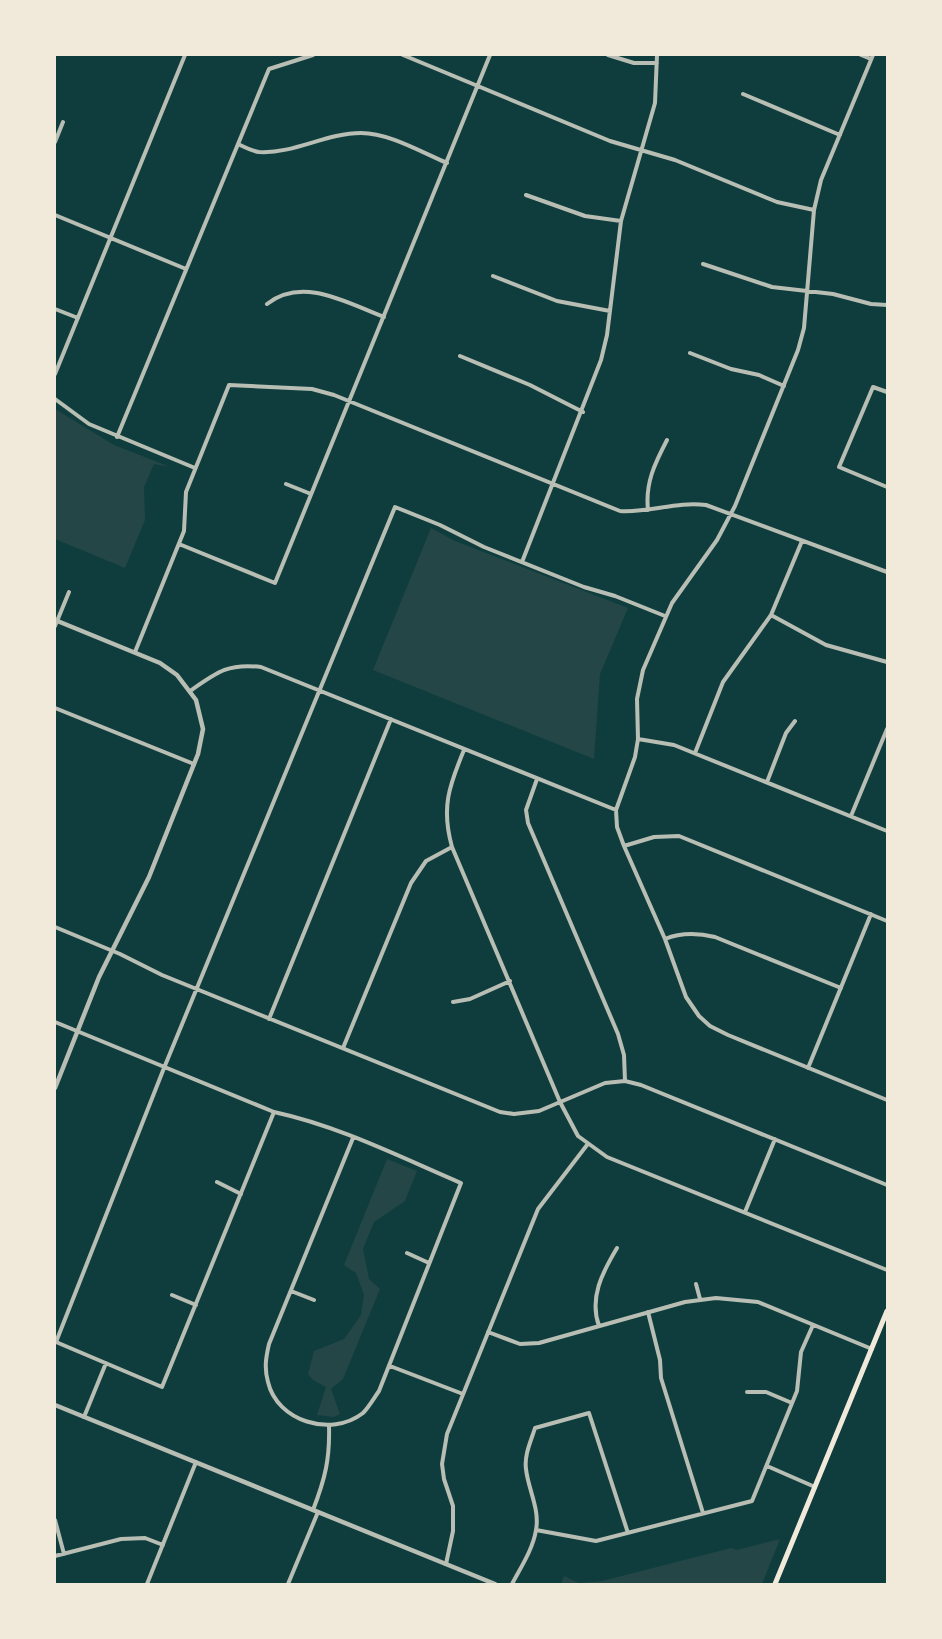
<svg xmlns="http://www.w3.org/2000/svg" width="942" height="1639" viewBox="0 0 942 1639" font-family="Rubik,sans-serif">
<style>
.green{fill:#244646}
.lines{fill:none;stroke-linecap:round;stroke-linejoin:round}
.minor{stroke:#b8beb3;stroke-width:4}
.tertiary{stroke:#b8beb3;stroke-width:4.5}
.secondary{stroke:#f1e9da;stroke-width:5}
</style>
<rect width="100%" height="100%" fill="#0f3d3e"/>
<path class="green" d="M 55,409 L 114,445 L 170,467 L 154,464 L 144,487 L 145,520 L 125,568 L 55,539 Z
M 431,528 L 455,541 L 628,608 L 600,674 L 594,759 L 373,670 Z
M 387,1159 L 417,1171 L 405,1201 L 374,1222 L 363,1249 L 369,1279 L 380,1289 L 343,1379 L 331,1389 L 340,1414 L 334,1417 L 317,1415 L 326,1387 L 313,1380 L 308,1374 L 314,1351 L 344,1339 L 361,1315 L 364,1295 L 356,1273 L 344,1265 Z
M 780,1539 L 762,1584 L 561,1584 L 564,1576 L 579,1583 L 602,1581 L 731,1548 L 737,1550 Z"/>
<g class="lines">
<path class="minor" d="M 403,55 L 610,141 L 675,160 L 777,202 L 814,210
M 608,55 L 634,63 L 657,63
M 861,55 L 871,59
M 873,55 L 821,180 L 814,210 L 804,328 L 798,350 L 735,506 L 717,540 L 672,603 L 643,670 L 637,699 L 638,739 L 635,757 L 616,810 L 617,827 L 624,846 L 665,939 L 686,997 L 699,1016 L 710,1026 L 728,1035 L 887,1100
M 743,94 L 840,135
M 55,142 L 63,122
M 238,144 C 244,147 252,151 259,152 C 294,154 326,133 361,133 C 389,133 421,152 447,163
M 526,195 L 585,216 L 621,221
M 55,215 L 186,269
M 703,264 L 772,287 L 833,294 L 871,304 L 887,305
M 493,276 L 557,301 L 610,311
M 267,304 C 303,276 347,303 384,317
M 55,309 L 78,318
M 690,353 L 731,369 L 759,375 L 784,386
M 460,356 L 530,385 L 583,412
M 55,374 L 185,55
M 887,392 L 873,387 L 839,467 L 887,487
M 55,399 L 89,424 L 195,468
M 117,437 L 269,69 L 313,55
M 286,484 L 311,494
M 648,510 C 645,483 655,463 667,440
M 179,544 L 275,583 L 490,55
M 522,562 L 601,360 L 607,335 L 621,221 L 655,103 L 657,55
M 771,615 L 826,645 L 887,662
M 55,626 L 69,592
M 135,652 L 184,531 L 186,492 L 229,385 L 312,389 L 334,395 L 620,511 C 649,513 677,501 706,505 L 887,572
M 190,691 C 217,672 228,663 261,667 L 616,810
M 55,708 L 194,764
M 638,739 L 674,745 L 887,831
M 464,750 C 449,786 441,808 452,847 L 560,1102 L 578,1136 L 607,1157 L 887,1270
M 695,753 L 723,682 L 771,615 L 802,541
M 537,779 L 526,810 L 528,823 L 618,1034 L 624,1055 L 625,1081
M 767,782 L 786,733 L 795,721
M 851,816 L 887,729
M 624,846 L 654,837 L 679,836 L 887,921
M 55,927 L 120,954 L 162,975 L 500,1112 L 514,1114 L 539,1111 L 605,1083 L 625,1081 L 641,1085 L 887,1185
M 665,939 C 682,932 698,933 715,937 L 841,988
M 453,1002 L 470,999 L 510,981
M 269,1019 L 391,719
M 55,1022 L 274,1112 C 339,1126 400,1157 461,1183 L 379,1391 C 374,1398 369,1407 363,1413 C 331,1438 277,1421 268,1382 C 264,1368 266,1357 269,1344 L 353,1138
M 343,1048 L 411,883 L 426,861 L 452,847
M 808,1068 L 871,914
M 274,1112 L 162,1387 L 56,1342 L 164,1068 L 395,507 L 440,525 L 484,547 L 584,587 L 615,596 L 665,616
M 217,1182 L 241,1194
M 745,1212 L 775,1139
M 407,1253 L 429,1263
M 696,1284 L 700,1299
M 291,1291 L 314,1300
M 172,1295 L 196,1305
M 648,1312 L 660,1360 L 661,1378 L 703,1513
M 599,1326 C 589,1298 602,1273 617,1248
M 488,1332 L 520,1344 L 539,1343 L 685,1302 L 716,1298 L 758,1302 L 872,1349
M 390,1366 L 463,1394
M 747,1392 L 766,1392 L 792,1403
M 84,1417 L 106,1363
M 767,1466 L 815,1487
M 313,1510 C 325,1479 330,1459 329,1426
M 55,1520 L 64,1554
M 536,1530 L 596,1541 L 752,1501 L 797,1391 L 801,1352 L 813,1325
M 55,1556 L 121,1539 L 145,1538 L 163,1545
M 446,1564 L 453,1531 L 453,1506 L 444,1479 L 442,1464 L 447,1434 L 538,1209 L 587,1145
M 147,1584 L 196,1462
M 288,1584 L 318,1512
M 512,1584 C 521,1567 533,1549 536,1530 C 540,1509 528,1489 526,1469 C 524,1455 531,1441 535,1428 L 589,1413 L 628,1533"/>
<path class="tertiary" d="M 55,620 L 160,663 L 177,675 L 196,700 L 203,729 L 198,754 L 149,877 L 99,977 L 55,1088
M 55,1405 L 495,1584"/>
<path class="secondary" d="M 775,1584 L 887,1311"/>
</g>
<rect width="942" height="1639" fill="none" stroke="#f1e9da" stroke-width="112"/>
</svg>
